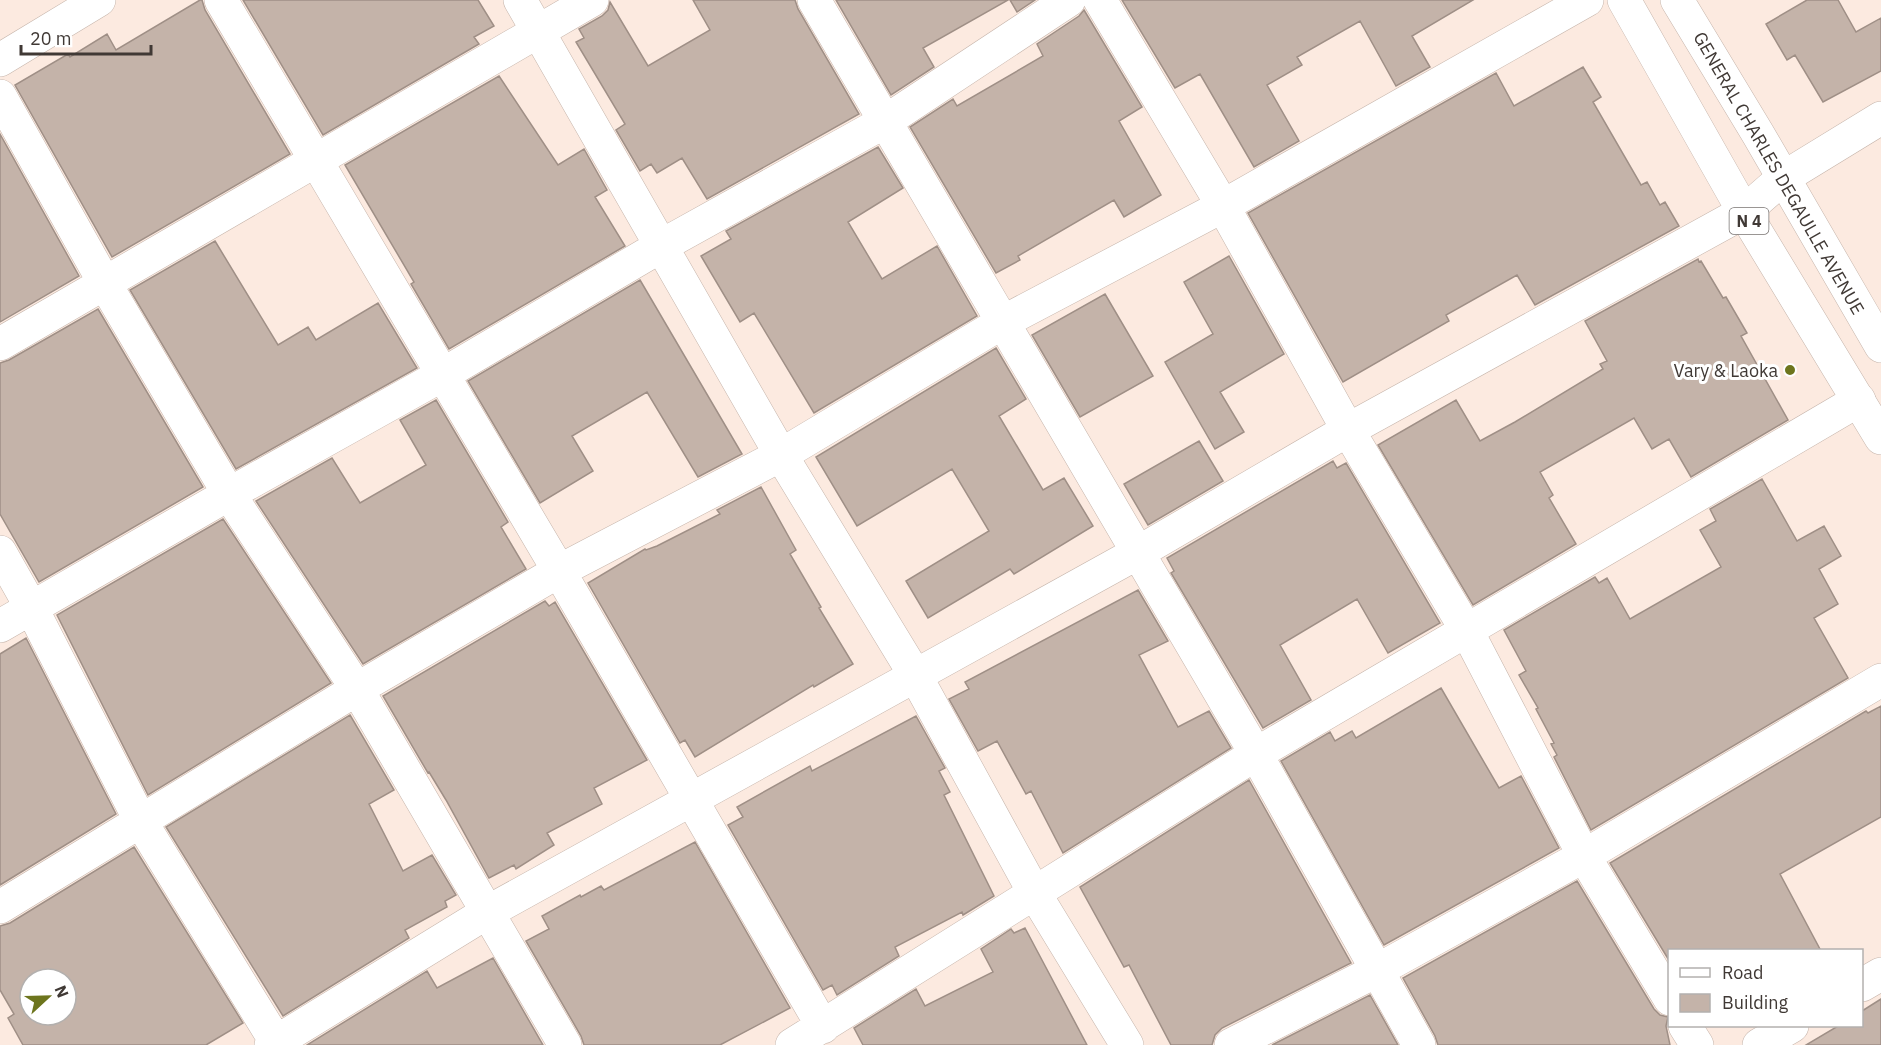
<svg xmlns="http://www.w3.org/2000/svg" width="1881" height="1045" viewBox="0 0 1881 1045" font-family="'IBM Plex Sans',sans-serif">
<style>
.building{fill:#c4b3a9;stroke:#9f8f86;stroke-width:1.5;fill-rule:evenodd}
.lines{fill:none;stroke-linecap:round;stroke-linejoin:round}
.street-casing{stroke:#c6b5ab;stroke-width:34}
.primary-casing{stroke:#c6b5ab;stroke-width:34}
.street{stroke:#fff;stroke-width:33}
.primary{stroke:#fff;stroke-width:33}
.poi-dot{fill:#6d751d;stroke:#fff;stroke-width:2}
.labels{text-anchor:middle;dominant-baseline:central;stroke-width:6;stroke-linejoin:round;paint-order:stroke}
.shield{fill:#fff;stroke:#797472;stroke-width:1.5}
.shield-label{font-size:16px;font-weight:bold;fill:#403935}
.street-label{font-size:18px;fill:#403935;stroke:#fff}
.poi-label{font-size:18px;fill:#403935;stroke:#fff;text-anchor:end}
</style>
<rect width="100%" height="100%" fill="#fceae0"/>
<path class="building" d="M 200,0 L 202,0 L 205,10 L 290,154 L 112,257 L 15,85 L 68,54 L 70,57 L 107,34 L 116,50 Z
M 243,0 L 478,0 L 494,26 L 474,37 L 479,44 L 323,135 Z
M 693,0 L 795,0 L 798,9 L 859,114 L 707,199 L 682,158 L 657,173 L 651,164 L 640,171 L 616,130 L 625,124 L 576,42 L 584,38 L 579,29 L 602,16 L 608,10 L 610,2 L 648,66 L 710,30 Z
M 836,0 L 1008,0 L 923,48 L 934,67 L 891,95 Z
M 1010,0 L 1035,0 L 1017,12 Z
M 1122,0 L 1473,0 L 1412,36 L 1430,67 L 1396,86 L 1360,21 L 1297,57 L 1302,65 L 1267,85 L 1299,141 L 1254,167 L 1200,74 L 1175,88 Z
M 1807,0 L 1838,0 L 1856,32 L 1881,18 L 1881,71 L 1823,102 L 1795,55 L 1787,60 L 1766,24 Z
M 1084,10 L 1142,107 L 1119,121 L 1161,195 L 1124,217 L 1114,200 L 1018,256 L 1020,260 L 996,273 L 910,127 L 953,99 L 957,106 L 1043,56 L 1037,44 L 1079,16 Z
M 1583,67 L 1601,97 L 1593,102 L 1641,185 L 1647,182 L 1660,205 L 1665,202 L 1679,226 L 1535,305 L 1517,275 L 1446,315 L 1449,321 L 1343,382 L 1248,213 L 1496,73 L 1514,106 Z
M 499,76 L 558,165 L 584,149 L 607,190 L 595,197 L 625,246 L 449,349 L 411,284 L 414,282 L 345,165 Z
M 0,134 L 79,276 L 0,322 Z
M 878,147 L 903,188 L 848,222 L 882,279 L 937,246 L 977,316 L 814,413 L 754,313 L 740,322 L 701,256 L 731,239 L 726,231 Z
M 215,241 L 278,345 L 308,327 L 316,340 L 378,303 L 417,368 L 236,469 L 130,290 Z
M 1229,256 L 1284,354 L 1220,392 L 1244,432 L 1215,449 L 1165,362 L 1213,334 L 1184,282 Z
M 1698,259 L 1699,262 L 1701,261 L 1723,298 L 1726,297 L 1747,333 L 1741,336 L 1788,420 L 1691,477 L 1669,439 L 1652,449 L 1634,418 L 1540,472 L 1553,495 L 1549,498 L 1576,544 L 1473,605 L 1378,445 L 1456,400 L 1480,441 L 1515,422 L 1603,369 L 1600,364 L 1607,361 L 1585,321 Z
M 640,280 L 742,454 L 698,477 L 647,392 L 572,436 L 593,471 L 540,503 L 468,381 Z
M 1105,294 L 1153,376 L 1080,417 L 1032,335 Z
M 98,309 L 203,487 L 39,582 L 0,514 L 0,363 L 9,360 Z
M 996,348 L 1026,399 L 999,416 L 1043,490 L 1064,478 L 1093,526 L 1014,574 L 1010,569 L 928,618 L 906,581 L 989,531 L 952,469 L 857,526 L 816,457 Z
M 436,400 L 508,522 L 501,527 L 526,569 L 363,664 L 256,501 L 332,458 L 360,503 L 426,465 L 400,420 Z
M 1199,441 L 1223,481 L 1148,525 L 1124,484 Z
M 1333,461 L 1337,468 L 1346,463 L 1440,623 L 1388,653 L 1357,599 L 1280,645 L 1311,700 L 1263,728 L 1171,573 L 1174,571 L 1167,558 Z
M 1762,479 L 1797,541 L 1824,526 L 1841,556 L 1819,569 L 1838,604 L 1814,618 L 1848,678 L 1591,830 L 1554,757 L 1557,755 L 1551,744 L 1554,743 L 1536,709 L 1538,708 L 1519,675 L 1526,671 L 1504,630 L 1595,577 L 1599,583 L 1607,578 L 1630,619 L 1721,567 L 1700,530 L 1716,521 L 1710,509 Z
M 761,487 L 796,550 L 790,554 L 821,607 L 819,608 L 853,664 L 814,687 L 813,685 L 695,757 L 685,740 L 680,743 L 588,583 L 645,549 L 646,550 L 657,546 L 720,514 L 717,510 Z
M 223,519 L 331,683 L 148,795 L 57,615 Z
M 1138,590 L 1168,641 L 1139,655 L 1178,727 L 1209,711 L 1231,748 L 1063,853 L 1031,791 L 1026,794 L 997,741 L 978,751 L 949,699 L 969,689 L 965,682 Z
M 545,601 L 549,606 L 555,602 L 647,760 L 594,788 L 602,804 L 547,833 L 554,845 L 516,869 L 514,865 L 489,878 L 446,800 L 429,772 L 428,773 L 383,696 Z
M 26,638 L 116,814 L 0,885 L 0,654 Z
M 1441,688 L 1499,788 L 1521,776 L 1559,848 L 1384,945 L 1281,761 L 1330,732 L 1335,741 L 1352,731 L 1356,738 Z
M 1881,706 L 1881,817 L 1780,874 L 1821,951 L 1670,951 L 1670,962 L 1610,863 L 1866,711 L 1868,713 Z
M 350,715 L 394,790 L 369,804 L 403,871 L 432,855 L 456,895 L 445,901 L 447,907 L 405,930 L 409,938 L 283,1016 L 166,827 Z
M 916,716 L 945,768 L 939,771 L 950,792 L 944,795 L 994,896 L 963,915 L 962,912 L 895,947 L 899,956 L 837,995 L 832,985 L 823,990 L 728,825 L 743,817 L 737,807 L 810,766 L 812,771 Z
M 1249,780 L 1351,963 L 1222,1028 L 1215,1035 L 1212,1045 L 1171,1045 L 1129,965 L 1124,967 L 1080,887 Z
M 695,842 L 790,1008 L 720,1045 L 584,1045 L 581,1036 L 526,941 L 549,929 L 542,916 L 580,895 L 581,897 L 601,886 L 604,890 Z
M 134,847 L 243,1023 L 206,1045 L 23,1045 L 8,1018 L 14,1014 L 0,990 L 0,926 L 10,923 ZM 30,979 L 66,979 L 66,1015 L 30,1015 Z
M 1577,881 L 1654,1009 L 1660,1015 L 1668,1017 L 1666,1026 L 1670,1045 L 1438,1045 L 1435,1036 L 1403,978 Z
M 1025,928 L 1087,1045 L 863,1045 L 854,1028 L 916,989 L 925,1006 L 993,972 L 981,949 L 1011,929 L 1014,933 Z
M 493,958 L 543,1045 L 307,1045 L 427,971 L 437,988 Z
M 1370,995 L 1398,1045 L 1272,1045 Z
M 1881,999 L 1881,1045 L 1806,1045 L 1838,1026 L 1862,1026 L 1862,1011 Z"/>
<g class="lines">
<g class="street-casing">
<path id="street" d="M 221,0 L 559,571 L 823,1027
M 520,0 L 781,455 L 915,675 L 1035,894 L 1127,1045
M 814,0 L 1256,754 L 1419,1045
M 1100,0 L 1223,206 L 1348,430 L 1467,631 L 1584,856 L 1670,999
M 0,60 L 99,0
M 0,96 L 104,282 L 229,494 L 357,689 L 565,1045
M 0,344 L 592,0
M 0,552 L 31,607 L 141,822 L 278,1045
M 0,626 L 229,494 L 442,375 L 661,246 L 886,121 L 1069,0
M 0,907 L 357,689 L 559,571 L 781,455 L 1003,322 L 1223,206 L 1587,0
M 1862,985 L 1881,974
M 1685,1026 L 1697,1045
M 271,1045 L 486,913 L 1139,552 L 1348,430 L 1744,212 L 1783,178 L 1881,118
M 792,1045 L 1256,754 L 1859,400
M 1231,1045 L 1378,970 L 1584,856 L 1881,680
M 1759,1045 L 1792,1026"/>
</g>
<g class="primary-casing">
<path id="primary" d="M 1624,0 L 1744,212 L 1881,438
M 1677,0 L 1758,134 L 1881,346"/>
</g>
<use href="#street" class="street"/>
<use href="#primary" class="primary"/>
</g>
<circle class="poi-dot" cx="1790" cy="370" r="6"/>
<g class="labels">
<rect class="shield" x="1729.5" y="208" width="39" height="26" rx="4.5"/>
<g class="shield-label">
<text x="1749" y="221">N 4</text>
</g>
<g class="street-label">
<text transform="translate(1779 173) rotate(60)">GENERAL CHARLES DEGAULLE AVENUE</text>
</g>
<g class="poi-label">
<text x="1778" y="370">Vary &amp; Laoka</text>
</g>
</g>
<rect x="1668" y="949" width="195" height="78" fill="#ffffff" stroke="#b3b0ae" stroke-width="1.5"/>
<rect x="1680" y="968" width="30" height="9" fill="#ffffff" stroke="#b3b0ae" stroke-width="1.5"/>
<text x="1722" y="979" font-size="18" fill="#403935">Road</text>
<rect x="1680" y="994" width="30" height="18" fill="#c4b3a9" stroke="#b3b0ae" stroke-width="1.5"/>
<text x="1722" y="1009" font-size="18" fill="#403935">Building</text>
<g transform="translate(48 997) rotate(68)"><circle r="28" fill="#ffffff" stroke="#b3b0ae" stroke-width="1.5"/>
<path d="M0-4.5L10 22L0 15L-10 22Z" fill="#6d751d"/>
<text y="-9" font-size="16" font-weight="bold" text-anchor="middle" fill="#403935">N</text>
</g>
<path d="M21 45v9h130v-9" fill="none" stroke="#403935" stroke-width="3"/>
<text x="30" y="45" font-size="18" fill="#403935" stroke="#ffffff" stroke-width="4.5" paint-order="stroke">20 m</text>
</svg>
